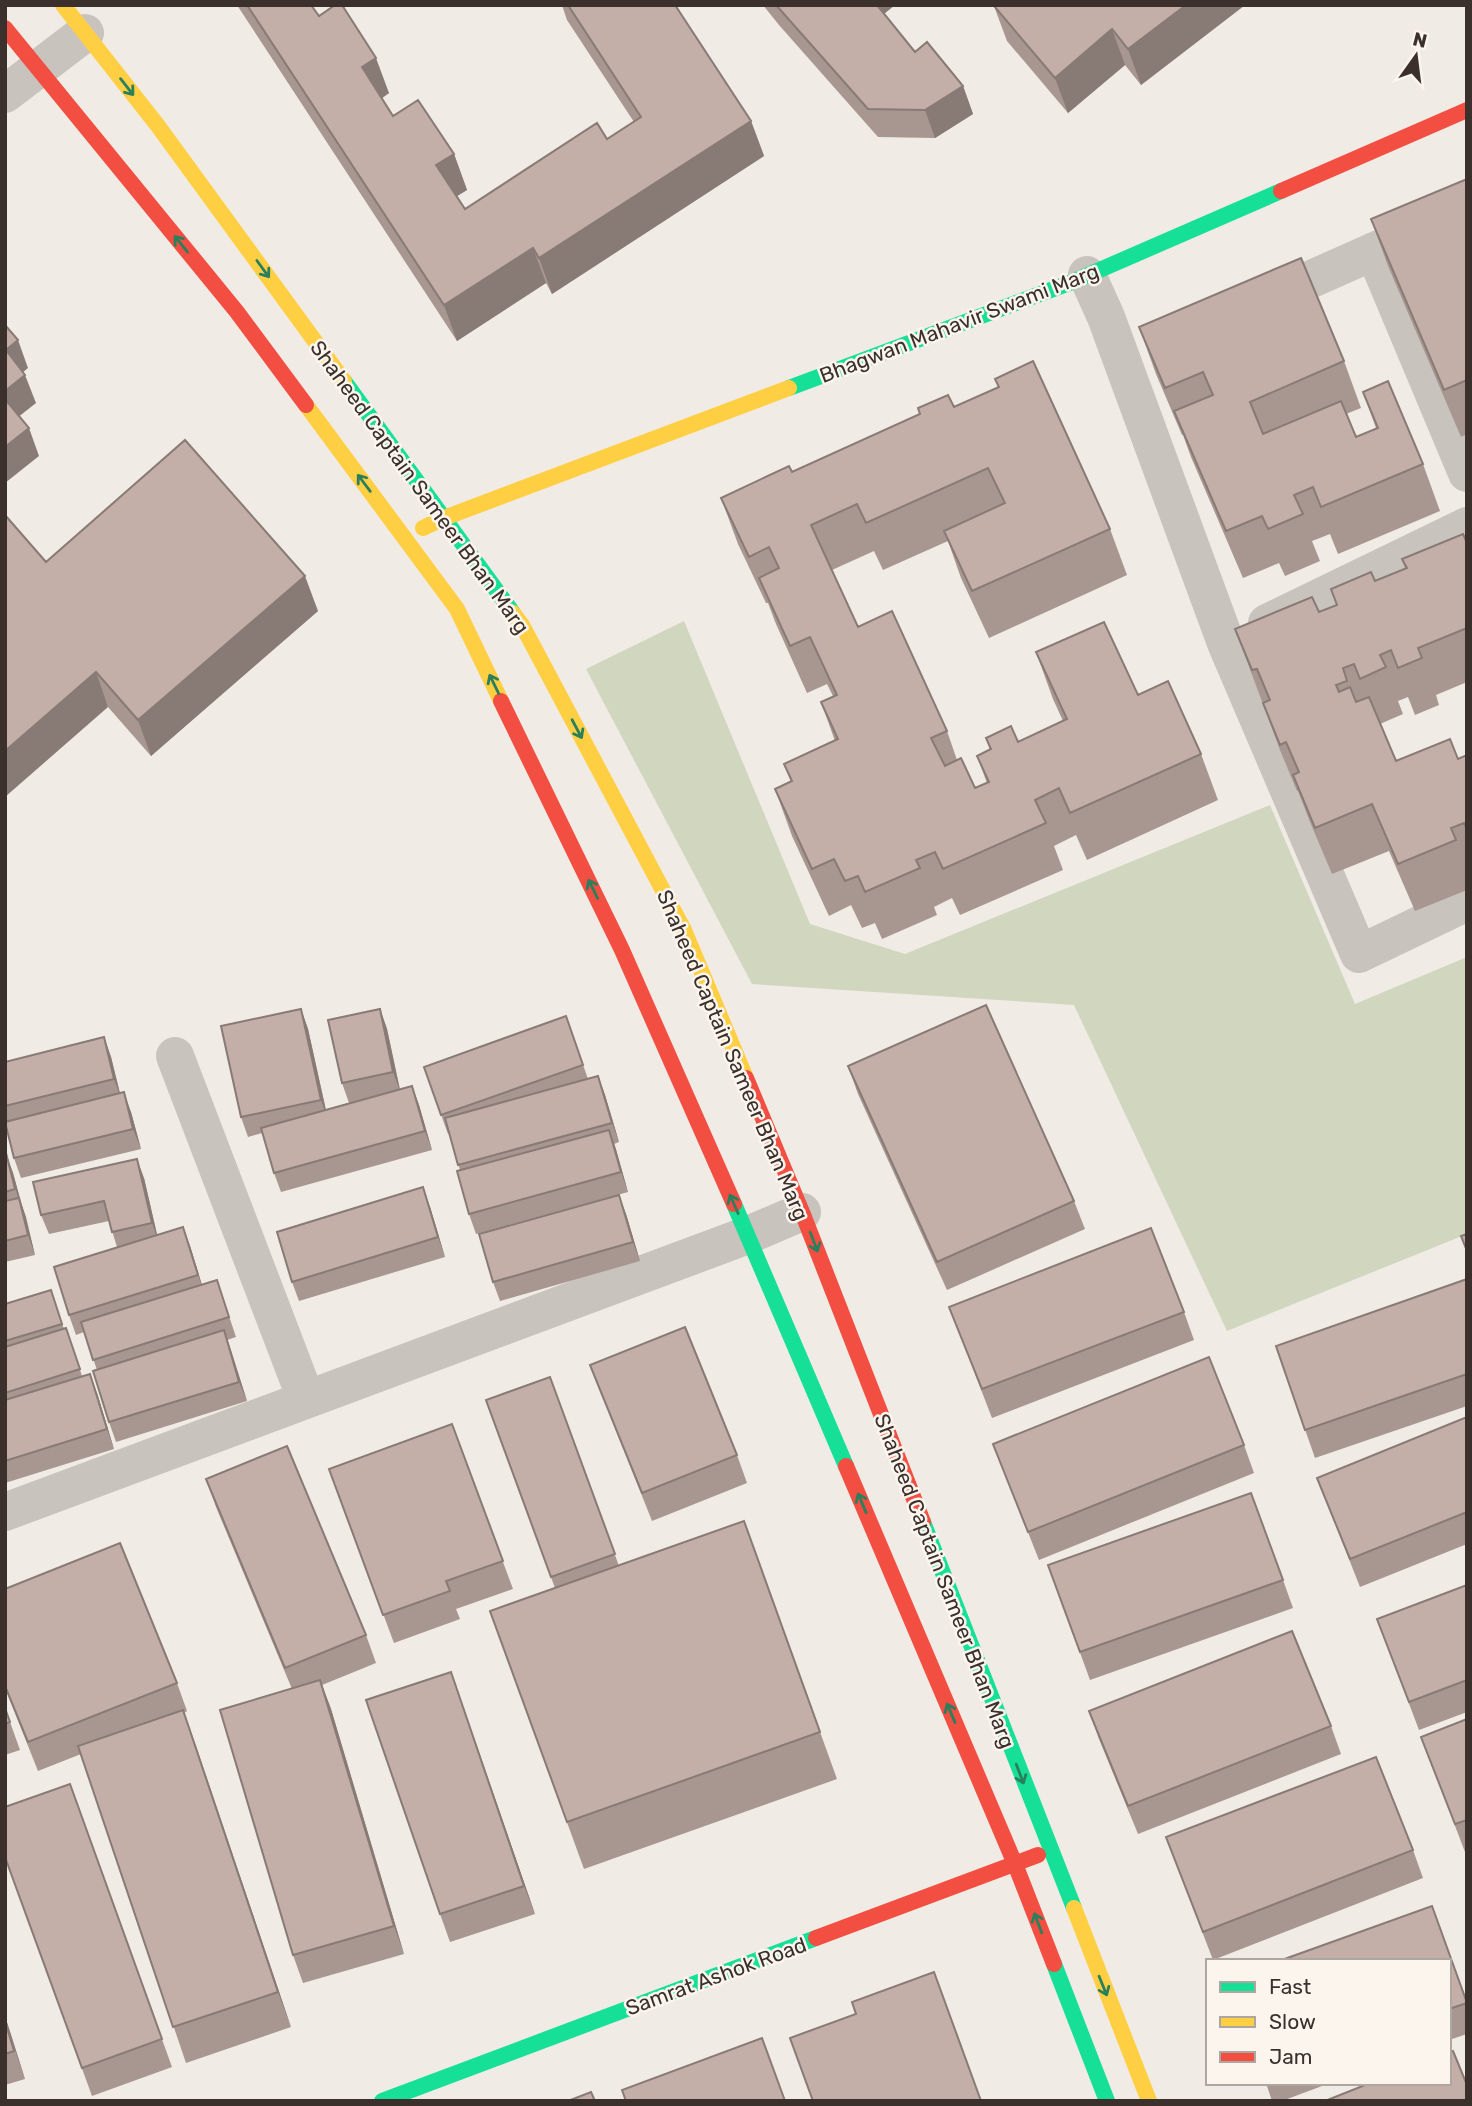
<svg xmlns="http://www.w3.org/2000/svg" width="1472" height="2106" viewBox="0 0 1472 2106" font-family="Rubik,sans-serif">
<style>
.green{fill:#d1d6bf}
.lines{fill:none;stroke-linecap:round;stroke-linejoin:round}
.street{stroke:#c9c3be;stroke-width:38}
.fast{stroke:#16e098;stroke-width:16}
.slow{stroke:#ffcf43;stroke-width:16}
.jam{stroke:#f24e42;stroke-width:16}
.wall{fill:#a89690}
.shaded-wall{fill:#887a75}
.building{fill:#c3afa7;stroke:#887a75;stroke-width:2}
.oneway{stroke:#2a7f5c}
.labels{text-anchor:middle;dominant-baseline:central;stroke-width:5;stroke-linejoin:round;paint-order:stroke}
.street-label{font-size:21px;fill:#3b302b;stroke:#fbf5ee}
</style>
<rect width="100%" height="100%" fill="#f0ebe5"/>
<path class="green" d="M 684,621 L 810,924 L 905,954 L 1270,805 L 1355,1004 L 1467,957 L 1467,1234 L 1227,1331 L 1074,1005 L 752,984 L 586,669 Z"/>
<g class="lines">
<path class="street" d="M 5,94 L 85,33
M 1374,251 L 1467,473
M 1087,275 L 1106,317 L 1226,643 L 1359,954 L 1467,902
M 1262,301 L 1467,210
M 1267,623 L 1467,526
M 175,1056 L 306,1399
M 5,1512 L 748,1235 L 802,1212"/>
<path class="fast" d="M 344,381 L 513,613
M 789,388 L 1072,282 L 1281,191
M 734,1204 L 846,1466
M 923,1522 L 1074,1908
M 1054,1964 L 1107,2101
M 382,2101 L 816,1938"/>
<path class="slow" d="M 63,5 L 158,126 L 344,381
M 306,405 L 457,609 L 501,701
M 423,528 L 444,518 L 789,388
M 513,613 L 522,625 L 684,930 L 746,1078
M 1074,1908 L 1149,2101"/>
<path class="jam" d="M 5,28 L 237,312 L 306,405
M 1281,191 L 1467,110
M 501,701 L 622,950 L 734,1204
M 746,1078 L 802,1212 L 923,1522
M 846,1466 L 1015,1864 L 1054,1964
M 816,1938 L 1038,1855"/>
</g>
<path class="wall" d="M 237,5 L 311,5 L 319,16 L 389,93 L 382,98 L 393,116 L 454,154 L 467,190 L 457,196 L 465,209 L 607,139 L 634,122 L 567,20 L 562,5 L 675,5 L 751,121 L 764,156 L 552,294 L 546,283 L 457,341 Z
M 763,5 L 895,5 L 884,14 L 915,52 L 963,86 L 973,114 L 935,138 L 878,137 L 779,25 Z
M 994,5 L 1245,5 L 1141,85 L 1125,65 L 1068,113 L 1007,41 L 994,6 Z
M 1467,179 L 1467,434 L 1461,437 L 1388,266 L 1371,219 Z
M 1139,327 L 1344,361 L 1361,408 L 1346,414 L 1356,437 L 1376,428 L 1363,392 L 1423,464 L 1440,511 L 1338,554 L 1330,534 L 1312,541 L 1320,561 L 1285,576 L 1279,563 L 1243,578 L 1191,457 L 1183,435 L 1182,435 L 1156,374 Z
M 995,379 L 1110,529 L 1127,575 L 989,638 L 961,578 L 948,541 L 883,570 L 874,551 L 832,570 L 858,627 L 947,731 L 957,760 L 975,788 L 987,783 L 977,756 L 990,750 L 986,738 L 1018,742 L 1063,721 L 1053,699 L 1036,652 L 1138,695 L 1201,754 L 1218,800 L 1087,860 L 1076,835 L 1054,846 L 1063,870 L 960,915 L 952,898 L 934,907 L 937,915 L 882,939 L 875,923 L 862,928 L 851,905 L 829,916 L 792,836 L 775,789 L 791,782 L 784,764 L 835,741 L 821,702 L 833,696 L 827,684 L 807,693 L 776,624 L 768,603 L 766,603 L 738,544 L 721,498 L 792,472 L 954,407 L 998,387 Z
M 1467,543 L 1467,682 L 1436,695 L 1439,705 L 1415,715 L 1408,697 L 1398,701 L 1403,714 L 1380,724 L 1396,761 L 1458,759 L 1467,755 L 1467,890 L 1415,911 L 1389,851 L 1332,874 L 1310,822 L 1298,791 L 1297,791 L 1280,750 L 1235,629 L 1319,612 L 1337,605 L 1331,589 L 1375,581 L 1405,569 L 1402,559 Z
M 46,562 L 318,611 L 151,756 L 108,707 Z
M 301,1009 L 308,1029 L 326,1110 L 349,1103 L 342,1083 L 380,1009 L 387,1029 L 400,1089 L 412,1086 L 419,1105 L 432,1150 L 281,1192 L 274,1173 L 262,1133 L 248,1137 L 241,1117 Z
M 566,1016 L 588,1079 L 598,1076 L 605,1095 L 619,1142 L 614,1144 L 628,1192 L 476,1234 L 469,1214 L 460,1170 L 449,1134 L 448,1134 L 424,1067 Z
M 104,1037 L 111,1057 L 120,1093 L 131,1112 L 141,1149 L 21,1178 L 14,1158 L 5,1117 L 5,1062 Z
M 848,1066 L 1074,1201 L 1085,1229 L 947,1290 L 858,1094 Z
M 5,1153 L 13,1173 L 35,1255 L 5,1262 Z
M 144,1178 L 157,1235 L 190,1246 L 202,1285 L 217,1280 L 236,1337 L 227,1340 L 247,1401 L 116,1442 L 109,1422 L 97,1370 L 84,1332 L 76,1335 L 69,1315 L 117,1247 L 109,1221 L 49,1234 L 41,1215 Z
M 430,1207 L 445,1257 L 299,1301 L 292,1282 Z
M 626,1214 L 640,1261 L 500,1301 L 493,1282 Z
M 1467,1279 L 1467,1406 L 1315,1458 L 1276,1346 Z
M 51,1290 L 64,1329 L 73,1348 L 82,1376 L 97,1393 L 114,1449 L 5,1483 L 5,1304 Z
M 949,1307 L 1184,1312 L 1194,1340 L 992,1418 Z
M 590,1365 L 737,1455 L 747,1483 L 652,1521 Z
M 550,1377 L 619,1566 L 744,1521 L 837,1779 L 584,1869 L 490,1611 L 555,1588 L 486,1400 Z
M 1467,1417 L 1467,1544 L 1360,1587 L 1317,1478 Z
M 452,1424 L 513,1589 L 456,1609 L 460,1619 L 394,1643 L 329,1469 Z
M 993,1444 L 1244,1445 L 1254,1473 L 1039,1560 Z
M 206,1479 L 366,1635 L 376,1663 L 322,1685 L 331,1709 L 404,1954 L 303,1983 L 293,1955 L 292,1689 L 216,1507 Z
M 1048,1565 L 1283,1580 L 1293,1608 L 1090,1680 Z
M 1467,1585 L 1467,1712 L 1419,1730 L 1377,1619 Z
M 5,1589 L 177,1683 L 187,1711 L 184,1713 L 291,2027 L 186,2063 L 81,1754 L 38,1771 L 5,1688 Z
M 451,1672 L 535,1914 L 450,1942 L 440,1914 Z
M 5,1708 L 20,1750 L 5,1755 Z
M 1089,1711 L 1331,1726 L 1341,1754 L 1138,1834 L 1099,1739 Z
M 1467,1719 L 1467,1851 L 1465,1852 L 1421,1737 Z
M 70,1784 L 172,2067 L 92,2096 L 5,1857 Z
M 1166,1837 L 1413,1850 L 1423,1878 L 1213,1960 Z
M 1449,1961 L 1467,2003 L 1467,2034 L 1449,2040 Z
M 5,2016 L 25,2079 L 5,2085 Z
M 1266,2083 L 1330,2083 L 1282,2101 L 1272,2101 Z"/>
<path class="shaded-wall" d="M 871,5 L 895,5 L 876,20 Z
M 1186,5 L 1245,5 L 1141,85 L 1128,49 Z
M 1112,29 L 1125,65 L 1068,113 L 1055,78 Z
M 376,58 L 389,93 L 375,103 L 362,67 Z
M 963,86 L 973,114 L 935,138 L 925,110 Z
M 751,121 L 764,156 L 552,294 L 539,258 Z
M 454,154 L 467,190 L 449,201 L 436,165 Z
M 533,248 L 546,283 L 457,341 L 444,305 Z
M 18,340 L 28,368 L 16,378 L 6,350 Z
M 25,375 L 36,403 L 12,422 L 5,405 L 5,391 Z
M 29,428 L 39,456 L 5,483 L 5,447 Z
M 305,576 L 318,611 L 151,756 L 138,720 Z
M 96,672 L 108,707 L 5,797 L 5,751 Z
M 301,1009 L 308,1029 L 328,1120 L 321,1100 Z
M 380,1009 L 387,1029 L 400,1091 L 393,1072 Z
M 104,1037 L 111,1057 L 121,1098 L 114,1079 Z
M 598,1076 L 605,1095 L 619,1142 L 612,1123 Z
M 412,1086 L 419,1105 L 432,1150 L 425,1131 Z
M 124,1092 L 131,1112 L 141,1149 L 133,1129 Z
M 609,1130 L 616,1149 L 628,1192 L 621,1172 Z
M 6,1153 L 13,1173 L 21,1202 L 26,1217 L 35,1255 L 28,1235 Z
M 137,1159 L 144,1178 L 159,1243 L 152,1223 Z
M 423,1187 L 430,1207 L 445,1257 L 438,1237 Z
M 619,1195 L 626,1214 L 640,1261 L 633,1242 Z
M 183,1227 L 190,1246 L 205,1295 L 198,1275 Z
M 224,1330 L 231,1350 L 247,1401 L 239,1382 Z
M 90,1374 L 97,1393 L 114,1449 L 107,1429 Z
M 451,1672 L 461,1700 L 535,1914 L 524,1886 Z
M 320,1680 L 331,1709 L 404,1954 L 394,1926 Z
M 183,1710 L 196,1746 L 291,2027 L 278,1992 Z
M 5,2016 L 25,2079 L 5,2021 Z"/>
<path class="building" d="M 247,5 L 311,5 L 319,16 L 335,5 L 342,5 L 376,58 L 362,67 L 393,116 L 418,100 L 454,154 L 436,165 L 465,209 L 597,123 L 607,139 L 641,117 L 568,5 L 675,5 L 751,121 L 539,258 L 533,248 L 444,305 Z
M 776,5 L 877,5 L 915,52 L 927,42 L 963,86 L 925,110 L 868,109 Z
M 994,5 L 1186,5 L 1128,49 L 1112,29 L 1055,78 L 994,6 Z
M 1467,179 L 1467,380 L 1444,390 L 1371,219 Z
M 1301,258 L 1344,361 L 1250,402 L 1263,434 L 1341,401 L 1356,437 L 1378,428 L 1363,392 L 1388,381 L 1423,464 L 1321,507 L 1313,487 L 1294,495 L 1303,514 L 1268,529 L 1262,516 L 1226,531 L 1174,411 L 1213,395 L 1203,372 L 1165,388 L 1139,327 Z
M 5,325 L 18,340 L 6,350 L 25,375 L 5,391 Z
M 1033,361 L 1110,529 L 972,591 L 944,531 L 1005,503 L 988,468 L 866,523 L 857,504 L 811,525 L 858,627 L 892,611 L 947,731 L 931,738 L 945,766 L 961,758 L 975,788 L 989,782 L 977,756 L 991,749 L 986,738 L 1011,726 L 1018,742 L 1067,719 L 1036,652 L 1104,622 L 1138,695 L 1168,681 L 1201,754 L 1070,813 L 1059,788 L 1035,800 L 1046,823 L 943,869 L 935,852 L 916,860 L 920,868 L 865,892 L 858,876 L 845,881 L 834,859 L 812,869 L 775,789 L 792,781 L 784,764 L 838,739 L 821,702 L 837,695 L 810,637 L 790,646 L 759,578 L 779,568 L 769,547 L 749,557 L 721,498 L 789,466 L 792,472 L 920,414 L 918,408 L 948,395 L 954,407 L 999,387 L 995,379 Z
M 5,399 L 29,428 L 5,447 Z
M 185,440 L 305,576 L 138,720 L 96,672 L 5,751 L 5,515 L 46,562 Z
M 1463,534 L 1467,543 L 1467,628 L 1418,648 L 1422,658 L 1398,668 L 1391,650 L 1380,655 L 1386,667 L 1360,679 L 1354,664 L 1343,668 L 1347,681 L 1336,685 L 1339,692 L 1350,687 L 1356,702 L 1369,697 L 1396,761 L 1450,739 L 1458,759 L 1467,755 L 1467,829 L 1464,823 L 1451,828 L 1456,840 L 1398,864 L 1372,804 L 1315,828 L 1293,775 L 1299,772 L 1286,742 L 1280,745 L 1263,703 L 1270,700 L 1257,669 L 1252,670 L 1235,629 L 1312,597 L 1319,612 L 1337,605 L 1331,589 L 1371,572 L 1375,581 L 1407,568 L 1402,559 Z
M 986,1005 L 1074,1201 L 937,1262 L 848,1066 Z
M 301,1009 L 321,1100 L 241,1117 L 221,1026 Z
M 380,1009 L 393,1072 L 342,1083 L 328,1020 Z
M 566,1016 L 583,1065 L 441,1115 L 424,1067 Z
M 104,1037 L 114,1079 L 5,1106 L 5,1062 Z
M 598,1076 L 612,1123 L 458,1165 L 445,1118 Z
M 412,1086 L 425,1131 L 274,1173 L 261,1128 Z
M 124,1092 L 133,1129 L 14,1158 L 5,1122 Z
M 609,1130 L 621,1172 L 469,1214 L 457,1171 Z
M 5,1153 L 6,1153 L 15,1189 L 5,1192 Z
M 137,1159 L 152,1223 L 112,1232 L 104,1201 L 41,1215 L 33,1182 Z
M 423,1187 L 438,1237 L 292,1282 L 277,1232 Z
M 619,1195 L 633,1242 L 493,1282 L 479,1234 Z
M 19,1198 L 28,1235 L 5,1241 L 5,1201 Z
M 183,1227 L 198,1275 L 69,1315 L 54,1267 Z
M 1151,1228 L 1184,1312 L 982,1389 L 949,1307 Z
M 1467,1234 L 1467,1251 L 1461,1236 Z
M 1467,1279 L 1467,1374 L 1305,1430 L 1276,1346 Z
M 217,1280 L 229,1317 L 93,1360 L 81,1322 Z
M 51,1290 L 62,1324 L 5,1341 L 5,1304 Z
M 685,1327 L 737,1455 L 642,1493 L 590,1365 Z
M 66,1328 L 80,1369 L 5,1393 L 5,1347 Z
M 224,1330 L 239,1382 L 109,1422 L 93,1371 Z
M 1209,1357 L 1244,1445 L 1028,1532 L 993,1444 Z
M 90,1374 L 107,1429 L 5,1461 L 5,1400 Z
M 550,1377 L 615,1554 L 551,1577 L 486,1400 Z
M 1467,1417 L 1467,1512 L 1350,1559 L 1317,1478 Z
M 452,1424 L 503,1561 L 446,1581 L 450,1591 L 383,1615 L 329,1469 Z
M 287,1446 L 366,1635 L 285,1668 L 206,1479 Z
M 1251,1493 L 1283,1580 L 1080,1652 L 1048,1565 Z
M 744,1521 L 820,1732 L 567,1822 L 490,1611 Z
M 120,1543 L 177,1683 L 28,1742 L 5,1686 L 5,1589 Z
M 1467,1585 L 1467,1680 L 1409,1702 L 1377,1619 Z
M 1292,1631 L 1331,1726 L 1128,1806 L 1089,1711 Z
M 451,1672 L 524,1886 L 440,1914 L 366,1700 Z
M 320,1680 L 394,1926 L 293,1955 L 220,1710 Z
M 5,1708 L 10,1722 L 5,1724 Z
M 183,1710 L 278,1992 L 173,2027 L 78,1746 Z
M 1467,1719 L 1467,1820 L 1455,1824 L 1421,1737 Z
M 1376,1757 L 1413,1850 L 1203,1932 L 1166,1837 Z
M 70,1784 L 162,2039 L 82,2068 L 5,1857 L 5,1807 Z
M 1432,1906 L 1467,2003 L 1449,2009 L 1449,1961 L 1279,1961 Z
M 934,1972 L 981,2101 L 813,2101 L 790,2038 L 856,2014 L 852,2002 Z
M 5,2021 L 14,2051 L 5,2054 Z
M 762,2038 L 785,2101 L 626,2101 L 622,2090 Z
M 1453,2051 L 1467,2085 L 1467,2101 L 1325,2101 L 1370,2083 L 1449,2083 L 1449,2052 Z
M 591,2092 L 595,2101 L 568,2101 Z"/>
<defs><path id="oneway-shaft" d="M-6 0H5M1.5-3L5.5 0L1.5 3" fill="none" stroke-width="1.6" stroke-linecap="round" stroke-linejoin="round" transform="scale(1.75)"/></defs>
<g class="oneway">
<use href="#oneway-shaft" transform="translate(127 87) rotate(52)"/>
<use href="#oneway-shaft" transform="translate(181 244) rotate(-129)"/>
<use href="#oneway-shaft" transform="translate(263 269) rotate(54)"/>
<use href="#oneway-shaft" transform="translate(364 483) rotate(-127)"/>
<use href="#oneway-shaft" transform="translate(494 684) rotate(-116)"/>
<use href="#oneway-shaft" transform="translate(577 729) rotate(62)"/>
<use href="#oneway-shaft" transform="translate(593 889) rotate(-116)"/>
<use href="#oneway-shaft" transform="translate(734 1204) rotate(-114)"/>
<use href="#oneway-shaft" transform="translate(814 1242) rotate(69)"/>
<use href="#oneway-shaft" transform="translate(862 1503) rotate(-113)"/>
<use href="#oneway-shaft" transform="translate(951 1713) rotate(-113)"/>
<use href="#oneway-shaft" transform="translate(1020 1774) rotate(69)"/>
<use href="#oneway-shaft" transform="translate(1038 1923) rotate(-111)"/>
<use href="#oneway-shaft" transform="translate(1103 1986) rotate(68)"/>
</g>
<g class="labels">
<g class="street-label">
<text transform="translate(959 323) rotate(-21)">Bhagwan Mahavir Swami Marg</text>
<text transform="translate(420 487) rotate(54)">Shaheed Captain Sameer Bhan Marg</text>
<text transform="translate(733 1055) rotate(67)">Shaheed Captain Sameer Bhan Marg</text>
<text transform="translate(945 1581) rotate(69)">Shaheed Captain Sameer Bhan Marg</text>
<text transform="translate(716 1976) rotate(-20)">Samrat Ashok Road</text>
</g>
</g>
<rect width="1472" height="2106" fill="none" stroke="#3b302b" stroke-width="14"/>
<rect x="1206" y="1959" width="245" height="126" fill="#fbf5ee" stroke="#aea6a0" stroke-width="2"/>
<rect x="1220" y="1982" width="35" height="10" fill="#16e098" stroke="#aea6a0" stroke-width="2"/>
<text x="1269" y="1994" font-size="21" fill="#3b302b">Fast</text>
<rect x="1220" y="2017" width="35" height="10" fill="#ffcf43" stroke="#aea6a0" stroke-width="2"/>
<text x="1269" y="2029" font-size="21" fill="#3b302b">Slow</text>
<rect x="1220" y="2052" width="35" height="10" fill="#f24e42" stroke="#aea6a0" stroke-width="2"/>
<text x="1269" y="2064" font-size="21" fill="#3b302b">Jam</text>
<g transform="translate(1416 56) rotate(14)" stroke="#fbf5ee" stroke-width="5" paint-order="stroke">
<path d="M0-5L12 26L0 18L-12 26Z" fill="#3b302b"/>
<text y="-10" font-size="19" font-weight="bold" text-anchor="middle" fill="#3b302b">N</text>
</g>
</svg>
